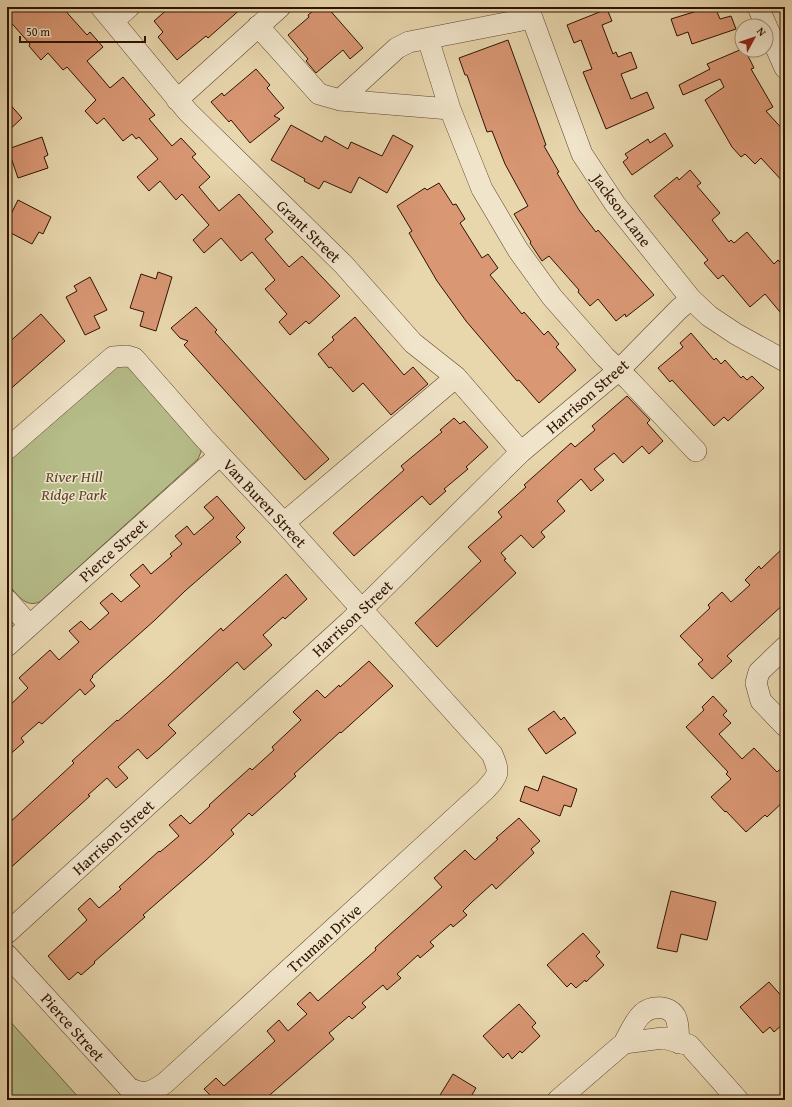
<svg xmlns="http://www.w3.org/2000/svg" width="792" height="1107" viewBox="0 0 792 1107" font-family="'Gentium Book Plus',serif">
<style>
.green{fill:#b6bd89;stroke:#726844}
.building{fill:#d99774;stroke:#2f1200}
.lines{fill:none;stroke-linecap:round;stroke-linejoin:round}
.minor-casing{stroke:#5d432b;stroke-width:22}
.minor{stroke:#f0e4ca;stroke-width:21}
.labels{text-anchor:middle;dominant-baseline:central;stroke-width:3;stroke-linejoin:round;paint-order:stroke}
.street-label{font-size:16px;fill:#2f1200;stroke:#f0e4ca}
.park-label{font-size:16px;font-style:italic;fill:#584529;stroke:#f0e4ca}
</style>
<rect width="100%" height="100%" fill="#e8d6ad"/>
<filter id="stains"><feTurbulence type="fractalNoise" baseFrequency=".005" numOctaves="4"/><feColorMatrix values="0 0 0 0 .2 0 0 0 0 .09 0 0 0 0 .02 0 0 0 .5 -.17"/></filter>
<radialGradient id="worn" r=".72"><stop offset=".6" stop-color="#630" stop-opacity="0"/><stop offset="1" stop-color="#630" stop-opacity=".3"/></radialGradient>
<path class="green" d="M 129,364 L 201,448 L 201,452 L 198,459 L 41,601 C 26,610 16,593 7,583 L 7,461 L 110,369 Z
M 7,1018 L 81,1100 L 7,1100 Z"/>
<path class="building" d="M 7,7 L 62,7 L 87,35 L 90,32 L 103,47 L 87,61 L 110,88 L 123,77 L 155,115 L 149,119 L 172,146 L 181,138 L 196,154 L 192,157 L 210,177 L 199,187 L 219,211 L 239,194 L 273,232 L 265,239 L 289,267 L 302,256 L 340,296 L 309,324 L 306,321 L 290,335 L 279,322 L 287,314 L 265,289 L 275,280 L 252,252 L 241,261 L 221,238 L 204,253 L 193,240 L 209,225 L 182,194 L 176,200 L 160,181 L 149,191 L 137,177 L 158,159 L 139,137 L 136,139 L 132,134 L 123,141 L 104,118 L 97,124 L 85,111 L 96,100 L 67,67 L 63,70 L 48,53 L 41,60 L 29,46 L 30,44 L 7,18 Z
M 170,7 L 243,7 L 208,38 L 206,36 L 177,60 L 158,37 L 163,32 L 154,21 Z
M 318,7 L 327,7 L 363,48 L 350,59 L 343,50 L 316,73 L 306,61 L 308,59 L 288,35 L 309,17 L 308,15 Z
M 696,7 L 715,7 L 720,19 L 731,16 L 736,29 L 692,44 L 688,32 L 677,36 L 671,19 L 697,11 Z
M 607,9 L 612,21 L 602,25 L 613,54 L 616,52 L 618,57 L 631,52 L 637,68 L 621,74 L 631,99 L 647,92 L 654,108 L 606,129 L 583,72 L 592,69 L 581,40 L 574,43 L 567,25 Z
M 508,40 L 546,145 L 544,146 L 559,172 L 557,173 L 579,210 L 596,232 L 598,230 L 654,295 L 626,317 L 625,314 L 616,321 L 598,299 L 590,306 L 578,292 L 579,290 L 549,256 L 542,261 L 530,243 L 531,242 L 514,214 L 528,206 L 505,164 L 492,131 L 487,132 L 467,75 L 465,75 L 459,58 Z
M 742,49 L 742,50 L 745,50 L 754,68 L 751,69 L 773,107 L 766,111 L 785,132 L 785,184 L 761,158 L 755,164 L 745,154 L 741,157 L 732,147 L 705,100 L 724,87 L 720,79 L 683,95 L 679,85 L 710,69 L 707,64 Z
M 256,69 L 270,85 L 267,88 L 284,108 L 274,116 L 280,119 L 250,143 L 231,120 L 229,122 L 211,102 L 222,93 L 224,96 Z
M 7,101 L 22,118 L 7,132 Z
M 291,125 L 322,142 L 325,136 L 348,149 L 351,142 L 382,156 L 393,135 L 413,146 L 387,193 L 359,177 L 351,193 L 324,181 L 319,189 L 304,181 L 305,179 L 271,160 Z
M 665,133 L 673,146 L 632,175 L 623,162 L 628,158 L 625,154 L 648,139 L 650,143 Z
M 42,137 L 48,155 L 44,157 L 48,168 L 18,178 L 8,149 Z
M 690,170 L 701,183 L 697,186 L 720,213 L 712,220 L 729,242 L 731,240 L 734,243 L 747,232 L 774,264 L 778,260 L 785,268 L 785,318 L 765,294 L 750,307 L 723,275 L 718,279 L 704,263 L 708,260 L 654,196 L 677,177 L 679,180 Z
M 439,183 L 453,205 L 456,204 L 465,219 L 460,223 L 482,258 L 488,254 L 498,268 L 490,275 L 522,314 L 524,312 L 544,335 L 548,331 L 559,344 L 556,347 L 576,370 L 539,403 L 519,380 L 517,381 L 506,368 L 466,321 L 437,281 L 409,233 L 412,231 L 397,206 L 425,188 L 427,190 Z
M 18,200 L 51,217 L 43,234 L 39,232 L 32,244 L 7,231 L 7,222 Z
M 158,272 L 172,277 L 156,331 L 140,326 L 144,312 L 130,308 L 141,274 L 156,279 Z
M 90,277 L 107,310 L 94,316 L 100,328 L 85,335 L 66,297 L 77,291 L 74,286 Z
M 196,307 L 217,330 L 215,332 L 329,459 L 305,480 L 184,345 L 188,341 L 180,338 L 171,328 Z
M 41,314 L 65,341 L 7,392 L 7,344 Z
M 355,317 L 404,375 L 413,367 L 428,384 L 391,415 L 363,383 L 353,392 L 331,367 L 329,368 L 318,354 L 334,340 L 332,337 Z
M 691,333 L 714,360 L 716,358 L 721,364 L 725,360 L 741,378 L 743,376 L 747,380 L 752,376 L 764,388 L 728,421 L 724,417 L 714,426 L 672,380 L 670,382 L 658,368 L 683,347 L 680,343 Z
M 627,396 L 650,420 L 647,423 L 663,441 L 649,454 L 642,446 L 623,463 L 614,453 L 594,469 L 604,480 L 591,491 L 581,479 L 557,501 L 565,511 L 541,532 L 545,537 L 533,548 L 521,535 L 501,553 L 506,559 L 504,560 L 516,573 L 437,647 L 415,623 L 481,561 L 468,547 L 502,517 L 498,512 L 526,487 L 524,485 L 571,443 L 575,447 L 595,430 L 592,426 Z
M 454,418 L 460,424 L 464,421 L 488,447 L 466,467 L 468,469 L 444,489 L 446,491 L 430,505 L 422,496 L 354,556 L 333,533 L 404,470 L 401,466 L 442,432 L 440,430 Z
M 217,496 L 245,528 L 236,537 L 241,542 L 185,591 L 155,620 L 92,676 L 93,677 L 90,680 L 95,686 L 85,695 L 80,689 L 42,724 L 39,722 L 21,738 L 24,742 L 7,757 L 7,708 L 28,688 L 19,678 L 50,650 L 59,660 L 79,642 L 69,631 L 81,621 L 90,630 L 109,613 L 100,603 L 112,593 L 121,602 L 140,586 L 130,575 L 143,564 L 151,574 L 172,556 L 170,554 L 182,544 L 175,536 L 187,526 L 194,535 L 214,518 L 204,507 Z
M 785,546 L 785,603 L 727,656 L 732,661 L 712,679 L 698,664 L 703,660 L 680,636 L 710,608 L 708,605 L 722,592 L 731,602 L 750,585 L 745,580 L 759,566 L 761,569 Z
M 286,574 L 307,599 L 285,619 L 283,617 L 263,635 L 272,645 L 244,670 L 237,662 L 168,725 L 176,733 L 159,749 L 147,759 L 138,749 L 118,767 L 128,778 L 116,788 L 107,778 L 88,795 L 90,796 L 7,871 L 7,825 L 74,763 L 72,761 L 117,720 L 118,721 L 168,677 L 221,628 L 223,631 Z
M 369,661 L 393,686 L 341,733 L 340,732 L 294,774 L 296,776 L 283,788 L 252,816 L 249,813 L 231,830 L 234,834 L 205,861 L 143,915 L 145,917 L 94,962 L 95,963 L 81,975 L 78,972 L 69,980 L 48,956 L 87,920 L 78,909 L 90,898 L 99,908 L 121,889 L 119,887 L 159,851 L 160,852 L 179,836 L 169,825 L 181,815 L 190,824 L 210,806 L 209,805 L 250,768 L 252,770 L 274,750 L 272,747 L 301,720 L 293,712 L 317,690 L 325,698 L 339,685 L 340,687 Z
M 713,696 L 727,711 L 723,715 L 731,723 L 719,734 L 742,759 L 754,748 L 777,772 L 785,765 L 785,800 L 767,817 L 765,815 L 746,832 L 726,811 L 725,812 L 711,797 L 731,779 L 726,774 L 728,772 L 686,727 L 704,710 L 702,707 Z
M 554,711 L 561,720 L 564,717 L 576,733 L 546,754 L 528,729 Z
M 543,776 L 577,789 L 571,807 L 564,805 L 560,816 L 520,801 L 525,786 L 538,791 Z
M 519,818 L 540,841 L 531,849 L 534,853 L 496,889 L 492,884 L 472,902 L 463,911 L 467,915 L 453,927 L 451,924 L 430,942 L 434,946 L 420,958 L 418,955 L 397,974 L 401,978 L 387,990 L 383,985 L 362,1003 L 366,1007 L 352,1019 L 349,1016 L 329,1033 L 334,1039 L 264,1100 L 209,1100 L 212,1097 L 204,1089 L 216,1078 L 224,1086 L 275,1041 L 267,1031 L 279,1020 L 288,1031 L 307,1014 L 297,1004 L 310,992 L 318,1001 L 376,950 L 375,948 L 442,887 L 434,878 L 465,850 L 475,860 L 498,839 L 496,838 Z
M 671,891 L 716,902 L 707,940 L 681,934 L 677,952 L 657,948 Z
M 583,933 L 600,952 L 596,956 L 604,965 L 586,982 L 585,980 L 576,988 L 571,983 L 567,987 L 547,965 Z
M 769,982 L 785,1000 L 785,1022 L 774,1032 L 770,1027 L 763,1033 L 740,1007 Z
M 519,1004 L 536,1023 L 532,1027 L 540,1036 L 522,1053 L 520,1051 L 512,1059 L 508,1053 L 503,1058 L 483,1036 Z
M 453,1074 L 476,1088 L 469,1100 L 437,1100 Z"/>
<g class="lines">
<g class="minor-casing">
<path id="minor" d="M 101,7 L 188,112 L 344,265 L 413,343 L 456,377 L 521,452
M 528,7 L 582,154 L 615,204 L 691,299 L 709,316 L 736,334 L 785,361
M 758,7 L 785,68
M 113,21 L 129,7
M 258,26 L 319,94 L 340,100 L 450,109
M 428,39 L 450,109 L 482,189 L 518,250 L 552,297 L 605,357 L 629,380 L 696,451
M 177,100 L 280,7
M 340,100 L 397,48 L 409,42 L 532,18
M 7,449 L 113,357 L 127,356 L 134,358 L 205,439 L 284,523 L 492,754 C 500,773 499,775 485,790 L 165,1083 C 152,1092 144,1096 129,1088 L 7,955
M 284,523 L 456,377
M 7,600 L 29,625
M 7,646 L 220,455
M 785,647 L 759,672 L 756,683 L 761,701 L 785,726
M 7,933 L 349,622 L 521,452 L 619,370 L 679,309 L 691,299
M 624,1043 C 629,1034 635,1020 642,1014 C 651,1005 671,1005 676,1018 C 679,1025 678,1035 679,1043
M 558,1100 L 624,1043 L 663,1038 L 689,1045 L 738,1100"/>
</g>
<use href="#minor" class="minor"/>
</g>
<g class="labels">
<g class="street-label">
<text transform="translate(622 210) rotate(53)">Jackson Lane</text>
<text transform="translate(309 231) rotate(44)">Grant Street</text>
<text transform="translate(587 396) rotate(-41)">Harrison Street</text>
<text transform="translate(265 503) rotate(47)">Van Buren Street</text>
<text transform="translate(113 550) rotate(-42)">Pierce Street</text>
<text transform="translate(352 618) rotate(-43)">Harrison Street</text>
<text transform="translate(113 837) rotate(-42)">Harrison Street</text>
<text transform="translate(324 938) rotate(-42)">Truman Drive</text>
<text transform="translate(73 1027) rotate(48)">Pierce Street</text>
</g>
<g class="park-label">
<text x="74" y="476">River Hill<tspan x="74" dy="18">Ridge Park</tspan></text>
</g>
</g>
<rect width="792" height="1107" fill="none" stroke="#e8d6ad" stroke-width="24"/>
<rect x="8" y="8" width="776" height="1091" fill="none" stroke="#2f1200" stroke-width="2"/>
<rect x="12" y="12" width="768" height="1083" fill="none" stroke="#2f1200"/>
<g transform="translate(754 38) rotate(50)"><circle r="19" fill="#f0e4ca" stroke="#a39079"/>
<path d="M0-3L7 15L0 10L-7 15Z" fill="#8f2418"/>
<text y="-6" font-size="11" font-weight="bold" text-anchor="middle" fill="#2f1200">N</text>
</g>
<path d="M20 36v6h125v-6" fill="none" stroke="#2f1200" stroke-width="2"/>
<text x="26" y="36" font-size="12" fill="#2f1200" stroke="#f0e4ca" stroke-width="3" paint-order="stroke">50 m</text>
<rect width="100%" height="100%" filter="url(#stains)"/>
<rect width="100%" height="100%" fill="url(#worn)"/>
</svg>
